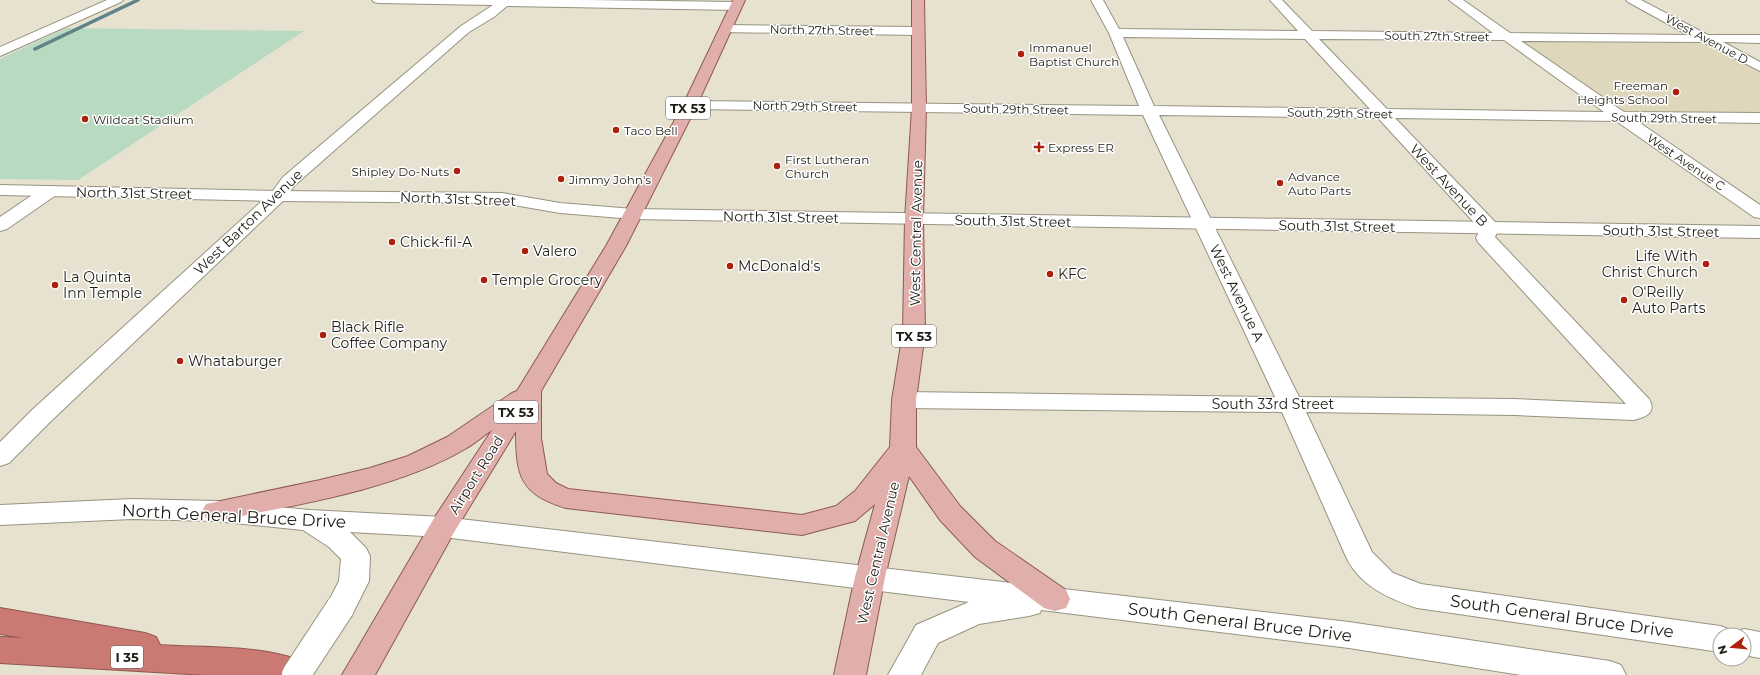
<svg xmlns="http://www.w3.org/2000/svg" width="1760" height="675" viewBox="0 0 1760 675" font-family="Montserrat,sans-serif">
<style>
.built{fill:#ded7bc}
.green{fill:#b8dac1}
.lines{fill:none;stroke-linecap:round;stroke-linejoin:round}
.stream{stroke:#5f8388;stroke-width:3.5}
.street-casing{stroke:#979381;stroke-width:2}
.secondary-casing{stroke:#979381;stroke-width:2}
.primary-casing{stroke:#8e5952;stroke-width:2}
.highway-casing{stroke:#8e5952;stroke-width:2}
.street{fill:#fff;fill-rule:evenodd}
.secondary{fill:#fff;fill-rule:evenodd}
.primary{fill:#e0afab;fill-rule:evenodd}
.highway{fill:#cb7a73;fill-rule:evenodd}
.secondary-bridge-casing{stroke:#979381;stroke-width:30;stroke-linecap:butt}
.secondary-bridge{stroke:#fff;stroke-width:28}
.poi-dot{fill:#ae200c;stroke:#fff;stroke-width:1.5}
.labels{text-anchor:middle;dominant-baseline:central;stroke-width:3;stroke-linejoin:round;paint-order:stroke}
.far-street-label{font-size:12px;fill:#1e1c15;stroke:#fff}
.far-poi-label{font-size:12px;fill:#1e1c15;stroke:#fff;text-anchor:start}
.shield{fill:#fff;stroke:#62605b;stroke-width:1}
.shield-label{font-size:13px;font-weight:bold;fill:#1e1c15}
.street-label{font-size:14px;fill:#1e1c15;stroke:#fff}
.poi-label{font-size:14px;fill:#1e1c15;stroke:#fff;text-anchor:start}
.near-street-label{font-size:17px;fill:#1e1c15;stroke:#fff}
</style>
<rect width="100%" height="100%" fill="#e7e2cf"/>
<path class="built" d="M 1519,41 L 1698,42 L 1706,44 L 1760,73 L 1760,115 L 1632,113 L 1620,111 Z"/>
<path class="green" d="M 66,28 L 304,31 L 78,180 L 0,179 L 0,59 Z"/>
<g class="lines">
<path class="stream" d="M 35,49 L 138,0"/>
<g class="street-casing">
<path id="street" d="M 107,0 L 123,0 L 121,2 L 0,56 L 0,47 Z
M 372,0 L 587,0 L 736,2 L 740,4 L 742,6 L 740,8 L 736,10 L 507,6 L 494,17 L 469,32 L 295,185 L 284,200 L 50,422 L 9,463 L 0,466 L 0,442 L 32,410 L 272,192 L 283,177 L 461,26 L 493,5 L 378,3 L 374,2 Z
M 1091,0 L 1103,0 L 1119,29 L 1298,31 L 1270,0 L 1282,0 L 1312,31 L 1493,33 L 1449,0 L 1463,0 L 1510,33 L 1688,35 L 1628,2 L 1626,0 L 1641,0 L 1708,35 L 1760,35 L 1760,43 L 1723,42 L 1760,62 L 1760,71 L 1703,42 L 1521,41 L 1624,112 L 1760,113 L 1760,123 L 1637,121 L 1760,205 L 1760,218 L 1754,217 L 1616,121 L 1395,118 L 1497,224 L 1499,228 L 1495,237 L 1649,399 C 1657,412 1646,417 1634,420 L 1515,415 L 1306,412 L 1372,552 L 1393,573 L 1421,584 L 1720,626 L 1731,630 L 1733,633 L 1744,629 L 1760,632 L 1760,658 L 1744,655 L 1744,635 L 1720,635 L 1720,652 L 1417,608 C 1389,599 1361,586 1347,559 L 1282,412 L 904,408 L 896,405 L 892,400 L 896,395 L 904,392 L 1275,397 L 1143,115 L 690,109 L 685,108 L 683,105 L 685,102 L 690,101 L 1139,106 L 1109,33 ZM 1123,37 L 1305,39 L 1370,109 L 1154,106 ZM 1319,39 L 1504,40 L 1604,112 L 1387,109 ZM 1159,115 L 1378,118 L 1480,229 L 1476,238 L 1478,242 L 1626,404 L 1515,399 L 1299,397 Z
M 726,25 L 917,27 L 921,28 L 923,31 L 921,34 L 917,35 L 722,32 L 720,29 L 722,26 Z
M 50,186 L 56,187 L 59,191 L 56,195 L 7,229 L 0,231 L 0,217 L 44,187 Z"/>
</g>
<g class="secondary-casing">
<path id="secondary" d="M 0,185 L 278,191 L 502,193 L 560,203 L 633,209 L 1760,226 L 1760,238 L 633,219 L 560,213 L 502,203 L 278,201 L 0,195 Z
M 132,499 L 216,501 L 310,510 L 443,517 L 1349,622 L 1610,661 L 1621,665 L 1626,675 L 1521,675 L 1349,648 L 1041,610 L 1040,613 L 1029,616 L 979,624 L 938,643 L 921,675 L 888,675 L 916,625 L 969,602 L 443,537 L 350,532 L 366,548 L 370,556 L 369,581 L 351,617 L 340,620 L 329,617 L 325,608 L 339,581 L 341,559 L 329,547 L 303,530 L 216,521 L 132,519 L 0,525 L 0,505 Z"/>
</g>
<g class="primary-casing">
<path id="primary" d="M 733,0 L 745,0 L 697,105 L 626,246 L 541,391 L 541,438 L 547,474 L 556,483 L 568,489 L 802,515 L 836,506 L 855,491 L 890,447 L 892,400 L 903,332 L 905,219 L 912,108 L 912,0 L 924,0 L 926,108 L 923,219 L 925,332 L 916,400 L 916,447 L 960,506 L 995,541 L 1066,590 L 1070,599 L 1066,608 L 1055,611 L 1044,608 L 975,557 L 940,520 L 909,476 L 885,577 L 866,675 L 834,675 L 855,577 L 875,504 L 855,521 L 802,535 L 566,508 C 520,494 516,476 516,431 L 453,534 L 375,675 L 342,675 L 433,520 L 492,430 C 483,436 474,444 465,449 C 395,490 295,505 216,521 L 206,518 L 202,511 L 206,504 L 320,480 L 370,468 L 408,456 L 447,437 L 512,393 L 517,391 L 606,246 L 683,105 Z"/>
</g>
<g class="highway-casing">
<path id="highway" d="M 0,608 L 145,633 L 156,637 L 160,645 C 206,648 256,645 299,660 L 304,670 L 302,675 L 206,675 L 0,663 L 0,637 L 24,638 L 0,634 Z"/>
</g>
<use href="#street" class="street"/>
<use href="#secondary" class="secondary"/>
<use href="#primary" class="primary"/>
<use href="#highway" class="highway"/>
<g class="secondary-bridge-casing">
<path id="secondary-bridge" d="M 296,675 L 340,608"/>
</g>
<use href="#secondary-bridge" class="secondary-bridge"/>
</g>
<g class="poi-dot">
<circle cx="1021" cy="54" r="4"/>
<circle cx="1676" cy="92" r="4"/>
<circle cx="85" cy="119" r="4"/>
<circle cx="616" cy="130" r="4"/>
<path d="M1037 141h4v4h4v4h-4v4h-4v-4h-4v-4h4z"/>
<circle cx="777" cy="166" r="4"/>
<circle cx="457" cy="171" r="4"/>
<circle cx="561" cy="179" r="4"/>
<circle cx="1280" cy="183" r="4"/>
<circle cx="392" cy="242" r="4"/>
<circle cx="525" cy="251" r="4"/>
<circle cx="1706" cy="264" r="4"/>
<circle cx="730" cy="266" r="4"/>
<circle cx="1050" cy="274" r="4"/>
<circle cx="484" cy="280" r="4"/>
<circle cx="55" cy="285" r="4"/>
<circle cx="1624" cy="300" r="4"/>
<circle cx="323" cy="335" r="4"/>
<circle cx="180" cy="361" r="4"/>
</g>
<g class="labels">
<g class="far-street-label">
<text transform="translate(822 30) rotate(1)">North 27th Street</text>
<text transform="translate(1437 36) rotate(1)">South 27th Street</text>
<text transform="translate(1707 39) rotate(28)">West Avenue D</text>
<text transform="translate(805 106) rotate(1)">North 29th Street</text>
<text transform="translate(1016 109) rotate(1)">South 29th Street</text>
<text transform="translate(1340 113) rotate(1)">South 29th Street</text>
<text transform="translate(1664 118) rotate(1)">South 29th Street</text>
<text transform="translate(1686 162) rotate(34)">West Avenue C</text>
</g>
<g class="far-poi-label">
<text x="1029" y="47">Immanuel<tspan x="1029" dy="14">Baptist Church</tspan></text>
<text x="1668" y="85" text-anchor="end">Freeman<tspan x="1668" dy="14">Heights School</tspan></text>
<text x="93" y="119">Wildcat Stadium</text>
<text x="624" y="130">Taco Bell</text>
<text x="1048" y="147">Express ER</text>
<text x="785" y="159">First Lutheran<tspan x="785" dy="14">Church</tspan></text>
<text x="449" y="171" text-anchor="end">Shipley Do-Nuts</text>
<text x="1288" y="176">Advance<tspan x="1288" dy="14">Auto Parts</tspan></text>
<text x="569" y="179">Jimmy John's</text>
</g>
<g class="shield">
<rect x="666" y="97" width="44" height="22" rx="3"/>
<rect x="892" y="325" width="44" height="22" rx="3"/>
<rect x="494" y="401" width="44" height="22" rx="3"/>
<rect x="111" y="646" width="32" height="22" rx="3"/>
</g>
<g class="shield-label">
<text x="688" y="108">TX 53</text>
<text x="914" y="336">TX 53</text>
<text x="516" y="412">TX 53</text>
<text x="127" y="657">I 35</text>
</g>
<g class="street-label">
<text transform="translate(1449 185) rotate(47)">West Avenue B</text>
<text transform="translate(134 193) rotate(1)">North 31st Street</text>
<text transform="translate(458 199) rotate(2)">North 31st Street</text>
<text transform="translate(781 217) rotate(1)">North 31st Street</text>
<text transform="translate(1013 221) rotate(1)">South 31st Street</text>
<text transform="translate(248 222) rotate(-44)">West Barton Avenue</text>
<text transform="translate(1337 226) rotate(1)">South 31st Street</text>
<text transform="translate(1661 231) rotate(1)">South 31st Street</text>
<text transform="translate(916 233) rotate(-89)">West Central Avenue</text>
<text transform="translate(1237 293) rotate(64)">West Avenue A</text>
<text x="1273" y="404">South 33rd Street</text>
<text transform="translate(476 475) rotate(-58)">Airport Road</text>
<text transform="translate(878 553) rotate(-77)">West Central Avenue</text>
</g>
<g class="poi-label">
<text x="400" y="242">Chick-fil-A</text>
<text x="533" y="251">Valero</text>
<text x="1698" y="256" text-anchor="end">Life With<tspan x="1698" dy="16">Christ Church</tspan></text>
<text x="738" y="266">McDonald's</text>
<text x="1058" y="274">KFC</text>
<text x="63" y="277">La Quinta<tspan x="63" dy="16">Inn Temple</tspan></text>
<text x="492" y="280">Temple Grocery</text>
<text x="1632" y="292">O'Reilly<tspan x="1632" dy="16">Auto Parts</tspan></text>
<text x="331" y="327">Black Rifle<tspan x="331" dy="16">Coffee Company</tspan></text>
<text x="188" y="361">Whataburger</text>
</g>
<g class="near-street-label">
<text transform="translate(234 516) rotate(3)">North General Bruce Drive</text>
<text transform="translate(1562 616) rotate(8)">South General Bruce Drive</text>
<text transform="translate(1240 622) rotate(7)">South General Bruce Drive</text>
</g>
</g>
<g transform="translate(1732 647) rotate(254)"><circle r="19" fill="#ffffff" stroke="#a5a4a1"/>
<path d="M0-3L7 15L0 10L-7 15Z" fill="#ae200c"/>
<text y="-6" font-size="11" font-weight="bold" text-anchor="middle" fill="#1e1c15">N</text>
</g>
</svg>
